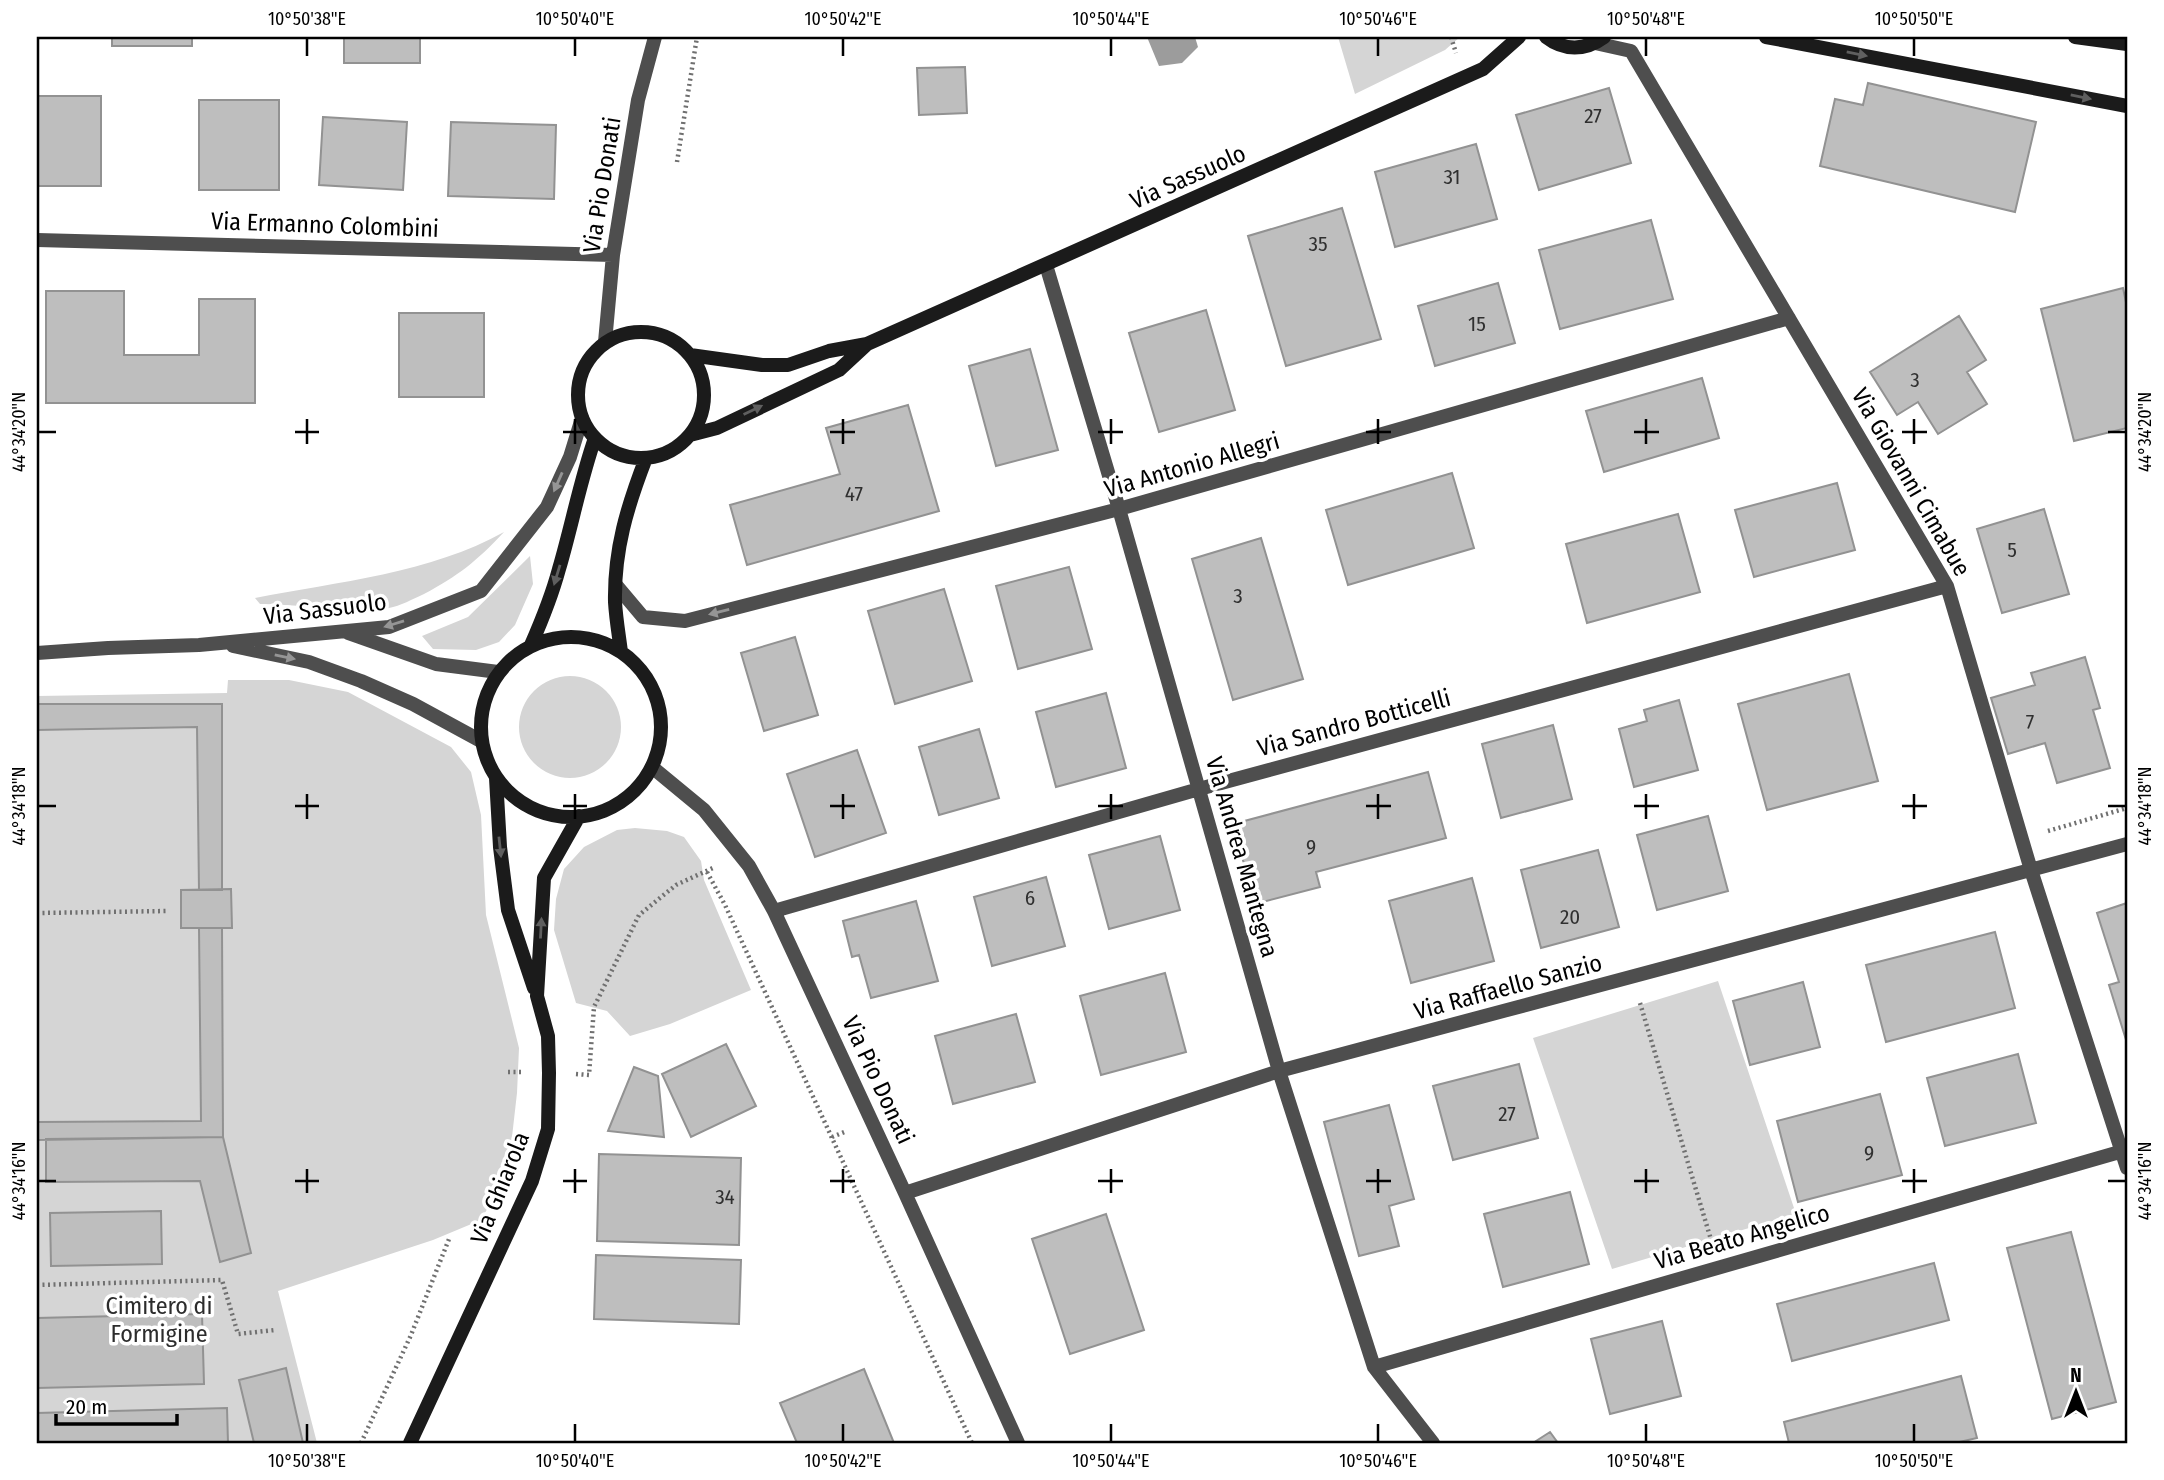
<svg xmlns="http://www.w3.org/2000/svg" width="2164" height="1480" viewBox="0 0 2164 1480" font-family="'Fira Sans Condensed',sans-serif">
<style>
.green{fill:#d5d5d5}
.water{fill:#9c9c9c}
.building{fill:#bebebe;stroke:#929292;stroke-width:2}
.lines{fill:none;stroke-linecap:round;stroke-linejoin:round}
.path{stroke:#707070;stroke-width:4.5;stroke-dasharray:2 3.5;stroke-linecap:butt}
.street{stroke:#4e4e4e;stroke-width:14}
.secondary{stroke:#1b1b1b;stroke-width:14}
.oneway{fill:#5f5f5f}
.oneway2{fill:#959595}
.ticks{fill:none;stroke:#000;stroke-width:2.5}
.labels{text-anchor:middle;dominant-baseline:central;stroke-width:7;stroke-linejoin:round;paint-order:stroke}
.number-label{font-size:21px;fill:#303030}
.street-label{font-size:24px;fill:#000;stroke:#fff}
.park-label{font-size:24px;fill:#2c2c2c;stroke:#fff}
.neatline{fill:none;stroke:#000;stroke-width:2.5}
.ticks-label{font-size:18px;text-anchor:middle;fill:#000}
</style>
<rect width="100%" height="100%" fill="#fff"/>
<path class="green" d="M 1338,37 L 1460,37 L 1445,50 L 1355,94 Z
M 504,532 C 477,561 458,576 424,594 C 413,599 400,606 389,608 C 346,614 303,604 260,604 L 255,598 C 337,582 431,573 504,532 Z
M 530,556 L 533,584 L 515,625 L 499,642 L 476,650 L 433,649 L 422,636 L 468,617 Z
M519 727a51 51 0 1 1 102 0a51 51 0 1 1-102 0Z
M 228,680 L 289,680 L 348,692 L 451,747 L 471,772 L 481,815 L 486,915 L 519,1048 L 517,1093 L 508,1172 L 481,1220 L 433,1240 L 278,1291 L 317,1443 L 37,1443 L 37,696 L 227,693 Z
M 635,828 L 667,831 L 684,837 L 701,861 L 704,880 L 751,990 L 670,1024 L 630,1036 L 607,1011 L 576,1003 L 554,930 L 556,899 L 564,869 L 584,847 L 617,830 Z
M 1718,981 L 1796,1214 L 1612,1269 L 1533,1038 Z"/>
<path class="water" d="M 1147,37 L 1195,37 L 1198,47 L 1182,63 L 1159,66 Z"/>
<path class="building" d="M 112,37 L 192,37 L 192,46 L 112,46 Z
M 344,37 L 420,37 L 420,63 L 344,63 Z
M 965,67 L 967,113 L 919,115 L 917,68 Z
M 1868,83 L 2036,122 L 2015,212 L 1820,166 L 1835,99 L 1863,105 Z
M 1609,88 L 1631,163 L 1539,190 L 1516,115 Z
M 37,96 L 101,96 L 101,186 L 37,186 Z
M 199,100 L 279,100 L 279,190 L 199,190 Z
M 323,117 L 407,122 L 403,190 L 319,185 Z
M 451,122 L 556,125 L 554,199 L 448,196 Z
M 1476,144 L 1497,219 L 1395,247 L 1375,172 Z
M 1342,208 L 1381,339 L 1286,366 L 1248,236 Z
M 1651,220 L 1673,299 L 1560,329 L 1539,250 Z
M 1498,283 L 1515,343 L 1435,366 L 1418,306 Z
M 2123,288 L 2127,307 L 2127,428 L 2074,441 L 2041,309 Z
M 46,291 L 124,291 L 124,355 L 199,355 L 199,299 L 255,299 L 255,403 L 46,403 Z
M 1206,310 L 1235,410 L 1159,432 L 1129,333 Z
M 399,313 L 484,313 L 484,397 L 399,397 Z
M 1959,316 L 1986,360 L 1967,372 L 1987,404 L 1938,434 L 1918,402 L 1897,415 L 1870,372 Z
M 1030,349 L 1058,450 L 996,466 L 969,366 Z
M 1702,378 L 1719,438 L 1604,472 L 1586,411 Z
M 908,405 L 939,511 L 747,565 L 730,505 L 840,474 L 826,428 Z
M 1452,473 L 1474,548 L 1348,585 L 1326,510 Z
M 1837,483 L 1855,550 L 1754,577 L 1735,510 Z
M 2044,509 L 2069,594 L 2002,613 L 1977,529 Z
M 1678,514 L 1700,592 L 1587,623 L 1566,544 Z
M 1261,538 L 1303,679 L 1233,700 L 1192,559 Z
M 1069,567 L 1092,649 L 1018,669 L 996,586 Z
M 944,589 L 972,681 L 895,704 L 868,611 Z
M 795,637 L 818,715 L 764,731 L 741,653 Z
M 2085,657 L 2100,708 L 2093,710 L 2110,768 L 2057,783 L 2045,743 L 2008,754 L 1991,698 L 2035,685 L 2031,673 Z
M 1849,674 L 1878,781 L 1767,810 L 1738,704 Z
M 1106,693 L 1126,768 L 1056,787 L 1036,712 Z
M 1679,700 L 1698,770 L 1634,787 L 1619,729 L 1647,721 L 1644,710 Z
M 37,704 L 222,704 L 222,890 L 199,890 L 197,727 L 37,730 Z
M 1553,725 L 1572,799 L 1501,818 L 1482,744 Z
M 979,729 L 999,798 L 939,815 L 919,747 Z
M 857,750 L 886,833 L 815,857 L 787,774 Z
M 1428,772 L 1446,838 L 1316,872 L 1320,887 L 1255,904 L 1233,824 Z
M 1708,816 L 1728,891 L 1657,910 L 1637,835 Z
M 1160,836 L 1180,910 L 1109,929 L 1089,855 Z
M 1598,850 L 1619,927 L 1541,948 L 1521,870 Z
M 1046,877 L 1065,946 L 992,966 L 974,897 Z
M 1472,878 L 1494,961 L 1411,983 L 1389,901 Z
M 231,889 L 232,928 L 181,928 L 181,890 Z
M 916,901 L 938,981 L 871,998 L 859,955 L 852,957 L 843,921 Z
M 2127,903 L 2127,1043 L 2109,985 L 2119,982 L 2097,913 Z
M 199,928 L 222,928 L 223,1137 L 37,1140 L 37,1122 L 201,1121 Z
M 1995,932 L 2015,1008 L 1886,1042 L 1866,965 Z
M 1165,973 L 1186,1052 L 1101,1075 L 1080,996 Z
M 1803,982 L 1820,1047 L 1750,1065 L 1733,1001 Z
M 1016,1014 L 1035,1082 L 953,1104 L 935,1036 Z
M 726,1044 L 756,1106 L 691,1137 L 662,1074 Z
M 2018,1054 L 2036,1123 L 1945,1146 L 1927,1078 Z
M 1519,1064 L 1538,1138 L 1453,1160 L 1433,1086 Z
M 634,1067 L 658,1076 L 664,1137 L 608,1131 Z
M 1880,1094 L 1902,1175 L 1798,1202 L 1777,1121 Z
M 1389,1105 L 1414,1199 L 1389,1206 L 1399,1246 L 1359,1256 L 1324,1122 Z
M 223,1137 L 251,1253 L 220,1262 L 200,1181 L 46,1182 L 46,1139 Z
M 599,1154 L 741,1158 L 739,1245 L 597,1241 Z
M 1570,1192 L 1589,1264 L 1503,1287 L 1484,1214 Z
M 161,1211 L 162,1264 L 51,1266 L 50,1213 Z
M 1106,1214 L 1144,1330 L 1070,1354 L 1032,1239 Z
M 2071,1232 L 2116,1402 L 2052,1419 L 2007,1248 Z
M 596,1255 L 741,1260 L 739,1324 L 594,1319 Z
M 1934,1263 L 1949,1320 L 1792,1361 L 1777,1304 Z
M 202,1314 L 204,1384 L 37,1388 L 37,1318 Z
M 1662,1321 L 1681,1396 L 1610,1414 L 1591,1339 Z
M 286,1368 L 303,1443 L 254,1443 L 239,1380 Z
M 864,1369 L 894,1443 L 797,1443 L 780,1403 Z
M 1961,1376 L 1977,1438 L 1955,1443 L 1789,1443 L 1784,1422 Z
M 227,1408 L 228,1443 L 37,1443 L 37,1413 Z
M 1550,1432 L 1558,1443 L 1533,1443 Z"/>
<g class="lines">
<path class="path" d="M 1451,37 L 1456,53
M 677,162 L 697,37
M 2048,831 L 2127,808
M 707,872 L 725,905 L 972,1443
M 37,913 L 168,911
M 1640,1003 L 1712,1243
M 508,1072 L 522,1072
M 576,1074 L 589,1075 L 594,1007 L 639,915 L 676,885 L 715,867
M 832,1137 L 847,1131
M 37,1285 L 222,1280 L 238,1334 L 275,1330
M 361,1443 L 411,1335 L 449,1239"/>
<path class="street" d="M 1595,43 L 1631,51 L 1947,586 L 2031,870 L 2127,1168
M 37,240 L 613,255
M 1046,265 L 1119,509 L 1279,1071 L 1374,1367 L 1433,1443
M 605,342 L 613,255 L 638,100 L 655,37
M 616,585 L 643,617 L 685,621 L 1119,509 L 1789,318
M 348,633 L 436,664 L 498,672
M 233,646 L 309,662 L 361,681 L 413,704 L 481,741
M 37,653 L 108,648 L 199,645 L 389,627 L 481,591 L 547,507 L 570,457 L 582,418
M 652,767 L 704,810 L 749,866 L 774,911 L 905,1193 L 1018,1443
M 774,911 L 1199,789 L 1947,586
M 905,1193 L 1279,1071 L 2127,844
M 1374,1367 L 2123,1151"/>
<path class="secondary" d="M 1546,37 C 1564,51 1585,51 1604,37
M 1766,37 L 2127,106
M 2075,37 L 2127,44
M578 395a63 63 0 1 1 126 0a63 63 0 1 1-126 0Z
M 690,355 L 762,365 L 788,365 L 829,351 L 867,344 L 1483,69 L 1519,37
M 690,435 L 717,428 L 839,370 L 866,345
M481 727a90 90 0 1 1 180 0a90 90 0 1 1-180 0Z
M 531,645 C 542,620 552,595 559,569 C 572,525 580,481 595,438
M 621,652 C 619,636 616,619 615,602 C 614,550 627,507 646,458
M 496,778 L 500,847 L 508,910 L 534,988
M 410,1443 L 532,1181 L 548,1129 L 549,1073 L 548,1036 L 537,996 L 544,878 L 579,816"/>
</g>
<defs><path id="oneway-solid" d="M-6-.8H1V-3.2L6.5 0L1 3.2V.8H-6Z" transform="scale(1.75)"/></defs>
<g class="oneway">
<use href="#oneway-solid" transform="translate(1857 54) rotate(11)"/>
<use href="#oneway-solid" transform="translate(2081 97) rotate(11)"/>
<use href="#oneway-solid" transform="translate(753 410) rotate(-26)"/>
<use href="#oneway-solid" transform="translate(557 575) rotate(107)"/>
<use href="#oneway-solid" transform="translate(500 847) rotate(84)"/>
<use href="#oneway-solid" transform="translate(541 928) rotate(-87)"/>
</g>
<g class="oneway2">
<use href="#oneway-solid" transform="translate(558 482) rotate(114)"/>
<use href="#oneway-solid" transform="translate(719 612) rotate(166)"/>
<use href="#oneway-solid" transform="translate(394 624) rotate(163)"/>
<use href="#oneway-solid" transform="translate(285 657) rotate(12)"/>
</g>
<path class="ticks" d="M 307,38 L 307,56M 575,38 L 575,56M 843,38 L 843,56M 1111,38 L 1111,56M 1378,38 L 1378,56M 1646,38 L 1646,56M 1914,38 L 1914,56M 307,419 L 307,444M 575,419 L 575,444M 843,419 L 843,444M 1111,419 L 1111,444M 1378,419 L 1378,444M 1646,419 L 1646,444M 1914,419 L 1914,444M 38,432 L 56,432M 295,432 L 319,432M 563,432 L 587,432M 830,432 L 855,432M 1098,432 L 1123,432M 1366,432 L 1391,432M 1634,432 L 1659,432M 1902,432 L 1927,432M 2108,432 L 2126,432M 307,794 L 307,819M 575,794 L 575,819M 843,794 L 843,819M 1111,794 L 1111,819M 1378,794 L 1378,819M 1646,794 L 1646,819M 1914,794 L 1914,819M 38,806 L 56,806M 295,806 L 319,806M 563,806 L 587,806M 830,806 L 855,806M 1098,806 L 1123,806M 1366,806 L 1391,806M 1634,806 L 1659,806M 1902,806 L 1927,806M 2108,806 L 2126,806M 307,1169 L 307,1193M 575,1169 L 575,1193M 843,1169 L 843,1193M 1111,1169 L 1111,1193M 1378,1169 L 1378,1193M 1646,1169 L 1646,1193M 1914,1169 L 1914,1193M 38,1181 L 56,1181M 295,1181 L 319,1181M 563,1181 L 587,1181M 830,1181 L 855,1181M 1098,1181 L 1123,1181M 1366,1181 L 1391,1181M 1634,1181 L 1659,1181M 1902,1181 L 1927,1181M 2108,1181 L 2126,1181M 307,1424 L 307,1442M 575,1424 L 575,1442M 843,1424 L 843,1442M 1111,1424 L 1111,1442M 1378,1424 L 1378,1442M 1646,1424 L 1646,1442M 1914,1424 L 1914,1442"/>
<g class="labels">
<g class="number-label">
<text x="1593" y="116">27</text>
<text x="1452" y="177">31</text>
<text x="1318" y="244">35</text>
<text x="1477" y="324">15</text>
<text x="1915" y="380">3</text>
<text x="854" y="494">47</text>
<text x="2012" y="550">5</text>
<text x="1238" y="596">3</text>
<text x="2030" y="722">7</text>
<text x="1311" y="847">9</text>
<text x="1030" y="898">6</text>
<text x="1570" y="917">20</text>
<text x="1507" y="1114">27</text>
<text x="1869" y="1153">9</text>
<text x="725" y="1197">34</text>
</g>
<g class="street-label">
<text transform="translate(1188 177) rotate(-24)">Via Sassuolo</text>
<text transform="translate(602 185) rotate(-81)">Via Pio Donati</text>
<text transform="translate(325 225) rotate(2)">Via Ermanno Colombini</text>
<text transform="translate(1192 465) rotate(-16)">Via Antonio Allegri</text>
<text transform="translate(1911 482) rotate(60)">Via Giovanni Cimabue</text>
<text transform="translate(325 609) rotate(-7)">Via Sassuolo</text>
<text transform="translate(1354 723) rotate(-15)">Via Sandro Botticelli</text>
<text transform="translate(1242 857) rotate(74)">Via Andrea Mantegna</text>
<text transform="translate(1508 987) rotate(-15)">Via Raffaello Sanzio</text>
<text transform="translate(878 1080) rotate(65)">Via Pio Donati</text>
<text transform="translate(500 1188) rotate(-68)">Via Ghiarola</text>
<text transform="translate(1742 1237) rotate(-16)">Via Beato Angelico</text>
</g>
<g class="park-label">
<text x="159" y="1306">Cimitero di<tspan x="159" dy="28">Formigine</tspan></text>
</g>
</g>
<rect width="2164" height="1480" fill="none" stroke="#ffffff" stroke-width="77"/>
<g transform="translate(2076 1392)" stroke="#ffffff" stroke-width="5" paint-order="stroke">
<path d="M0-5L12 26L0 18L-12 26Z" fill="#000000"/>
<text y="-10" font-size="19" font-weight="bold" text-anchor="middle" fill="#000000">N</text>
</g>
<path d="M56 1414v10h121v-10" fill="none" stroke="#000000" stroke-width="3.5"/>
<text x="66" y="1414" font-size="21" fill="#000000" stroke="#ffffff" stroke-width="5" paint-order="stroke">20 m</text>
<rect x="38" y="38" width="2088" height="1404" class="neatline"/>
<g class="ticks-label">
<text x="307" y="25">10°50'38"E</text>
<text x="575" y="25">10°50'40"E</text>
<text x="843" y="25">10°50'42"E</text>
<text x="1111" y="25">10°50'44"E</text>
<text x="1378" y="25">10°50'46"E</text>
<text x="1646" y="25">10°50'48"E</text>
<text x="1914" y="25">10°50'50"E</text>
<text transform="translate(19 432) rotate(-90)" y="6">44°34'20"N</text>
<text transform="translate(2145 432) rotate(-90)" y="6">44°34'20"N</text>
<text transform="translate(19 806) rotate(-90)" y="6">44°34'18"N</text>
<text transform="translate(2145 806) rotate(-90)" y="6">44°34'18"N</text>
<text transform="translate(19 1181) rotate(-90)" y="6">44°34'16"N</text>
<text transform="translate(2145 1181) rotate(-90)" y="6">44°34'16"N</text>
<text x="307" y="1467">10°50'38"E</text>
<text x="575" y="1467">10°50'40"E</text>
<text x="843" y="1467">10°50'42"E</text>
<text x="1111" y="1467">10°50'44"E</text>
<text x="1378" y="1467">10°50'46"E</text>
<text x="1646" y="1467">10°50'48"E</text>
<text x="1914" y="1467">10°50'50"E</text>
</g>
</svg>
